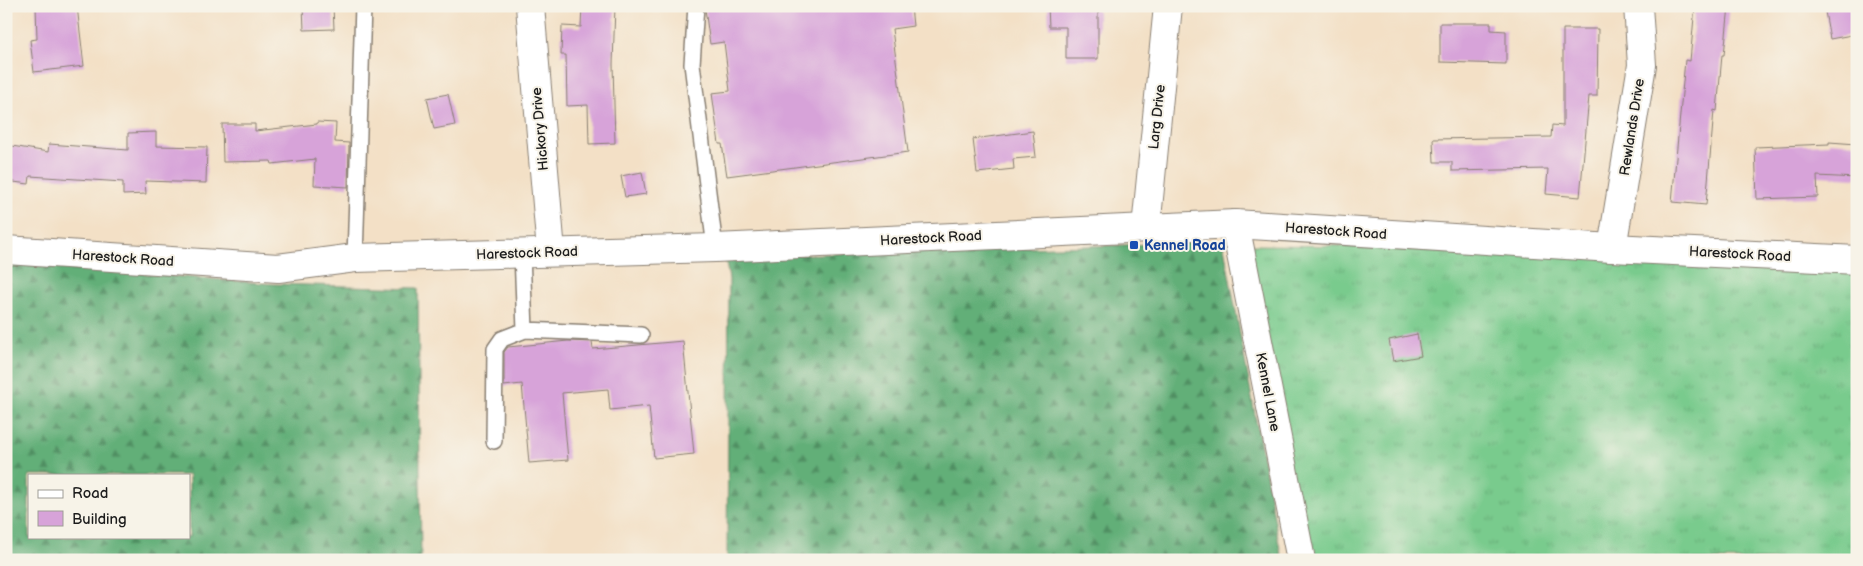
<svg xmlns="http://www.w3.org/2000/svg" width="1863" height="566" viewBox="0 0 1863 566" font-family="'Balsamiq Sans',sans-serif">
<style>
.grass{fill:url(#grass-tufts);stroke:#4a7454}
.forest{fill:url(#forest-firs);stroke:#3f664a;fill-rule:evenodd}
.building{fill:#d7a3d9}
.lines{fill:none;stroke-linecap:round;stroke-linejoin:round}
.service-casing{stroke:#887e71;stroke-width:18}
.minor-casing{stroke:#887e71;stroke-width:30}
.tertiary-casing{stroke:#887e71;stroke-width:30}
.service{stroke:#fff;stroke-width:15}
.minor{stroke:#fff;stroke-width:28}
.tertiary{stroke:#fff;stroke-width:28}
.transit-dot{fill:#1a4fb4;stroke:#f7f3e8;stroke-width:2}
.labels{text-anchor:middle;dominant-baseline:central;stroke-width:4;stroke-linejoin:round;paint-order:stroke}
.street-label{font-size:14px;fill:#1c1c1c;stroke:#f7f3e8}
.transit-label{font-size:14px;font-weight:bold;fill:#164399;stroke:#f7f3e8;text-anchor:start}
</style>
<defs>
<pattern id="grass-tufts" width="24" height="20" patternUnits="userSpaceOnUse" patternTransform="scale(1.25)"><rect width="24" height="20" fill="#79cb8d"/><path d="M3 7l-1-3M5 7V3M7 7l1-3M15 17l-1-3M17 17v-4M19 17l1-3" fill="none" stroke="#68ae79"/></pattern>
<pattern id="forest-firs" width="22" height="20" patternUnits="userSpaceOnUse" patternTransform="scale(1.25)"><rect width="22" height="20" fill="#62af78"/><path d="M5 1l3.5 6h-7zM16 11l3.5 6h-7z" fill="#508e62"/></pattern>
</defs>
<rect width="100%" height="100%" fill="#f7f3e8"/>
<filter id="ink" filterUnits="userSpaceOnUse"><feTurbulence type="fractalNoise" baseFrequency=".02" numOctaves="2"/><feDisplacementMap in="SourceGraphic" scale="10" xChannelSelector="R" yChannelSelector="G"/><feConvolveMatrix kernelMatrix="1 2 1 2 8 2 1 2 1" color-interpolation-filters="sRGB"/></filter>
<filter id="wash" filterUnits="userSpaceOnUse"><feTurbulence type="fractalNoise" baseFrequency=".0096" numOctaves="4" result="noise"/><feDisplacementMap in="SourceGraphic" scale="20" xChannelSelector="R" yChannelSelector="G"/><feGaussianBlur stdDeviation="1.12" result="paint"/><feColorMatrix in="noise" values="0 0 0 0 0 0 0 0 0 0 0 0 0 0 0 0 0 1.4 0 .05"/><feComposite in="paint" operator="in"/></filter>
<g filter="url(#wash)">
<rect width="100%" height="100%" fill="#f3e0c6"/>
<path class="grass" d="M 1239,245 L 1612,248 L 1857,260 L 1857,560 L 1302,560 Z"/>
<path class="forest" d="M 1223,242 L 1282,560 L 727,560 L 729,279 L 725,257 Z
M 6,263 L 274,284 L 418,288 L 421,560 L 6,560 ZM 29,475 L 189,475 L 189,537 L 29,537 Z"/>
<g id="blocks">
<path class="building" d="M 36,6 L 77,6 L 84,66 L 34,72 L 30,40 L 37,39 Z
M 303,6 L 333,6 L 334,29 L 304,30 Z
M 582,6 L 615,6 L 613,64 L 615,143 L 589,144 L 588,105 L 567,106 L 566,55 L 561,55 L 562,26 L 581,27 Z
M 721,6 L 911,6 L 913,26 L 892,29 L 908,152 L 727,176 L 722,144 L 719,144 L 712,93 L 730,91 L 724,42 L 710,44 L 705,9 Z
M 1048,6 L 1098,6 L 1098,59 L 1066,59 L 1066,27 L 1049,27 Z
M 1695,6 L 1729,6 L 1724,55 L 1722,55 L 1717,111 L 1714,110 L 1706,205 L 1672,202 L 1685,60 L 1690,61 Z
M 1824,6 L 1857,6 L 1857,34 L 1830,39 Z
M 1440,23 L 1491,23 L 1491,30 L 1506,31 L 1506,64 L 1440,62 Z
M 1563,29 L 1598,29 L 1597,96 L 1589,96 L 1580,197 L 1546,194 L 1548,169 L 1452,171 L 1452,162 L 1434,162 L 1433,139 L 1551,137 L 1552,125 L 1563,126 Z
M 448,94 L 455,125 L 434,129 L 427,98 Z
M 317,122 L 336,123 L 335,142 L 349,143 L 348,187 L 314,185 L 315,159 L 272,164 L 271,161 L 223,162 L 222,124 L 255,124 L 255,131 L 317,124 Z
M 1033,131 L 1036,157 L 1013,159 L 1014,169 L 977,173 L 973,139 Z
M 156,132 L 156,146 L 207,147 L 206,183 L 145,181 L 146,194 L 123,195 L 123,182 L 30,176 L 29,184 L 6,181 L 6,145 L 48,152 L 49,144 L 128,150 L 128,133 Z
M 1829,142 L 1857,144 L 1857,178 L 1817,176 L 1818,197 L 1757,199 L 1755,147 L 1829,144 Z
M 642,172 L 646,194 L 625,197 L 621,176 Z
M 1417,334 L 1421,356 L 1393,361 L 1389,340 Z
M 568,341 L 592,342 L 593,349 L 683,341 L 694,454 L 654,458 L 649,406 L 610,410 L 608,389 L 562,393 L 568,460 L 529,463 L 522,384 L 504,386 L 504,352 L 508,347 Z"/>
</g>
</g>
<g filter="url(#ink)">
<use href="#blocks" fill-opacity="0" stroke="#887e71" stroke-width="1"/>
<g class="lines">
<g class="service-casing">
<path id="service" d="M 696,6 L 692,64 L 715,248
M 522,254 L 525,330 L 641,335
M 355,258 L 363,6
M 494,441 L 495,349 L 502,339 L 525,330"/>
</g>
<g class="minor-casing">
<path id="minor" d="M 530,6 L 551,252
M 1235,224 L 1301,560
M 1146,228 L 1168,6
M 1612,248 L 1642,65 L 1638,6"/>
</g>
<g class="tertiary-casing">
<path id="tertiary" d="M 6,250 L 278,268 L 355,258 L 715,248 L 1235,224 L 1612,248 L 1857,260"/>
</g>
<use href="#service" class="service"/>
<use href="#minor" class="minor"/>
<use href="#tertiary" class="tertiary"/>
</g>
</g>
<rect class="transit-dot" x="1129" y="240" width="10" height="10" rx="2.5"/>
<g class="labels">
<g class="street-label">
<text transform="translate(1157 117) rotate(-84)">Larg Drive</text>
<text transform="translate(1632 127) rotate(-81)">Rewlands Drive</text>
<text transform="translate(540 129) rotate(-95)">Hickory Drive</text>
<text transform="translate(1336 231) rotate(4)">Harestock Road</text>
<text transform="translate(931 238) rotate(-3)">Harestock Road</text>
<text transform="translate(527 253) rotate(-2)">Harestock Road</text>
<text transform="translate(1740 254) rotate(3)">Harestock Road</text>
<text transform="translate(123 258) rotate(4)">Harestock Road</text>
<text transform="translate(1268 392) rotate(79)">Kennel Lane</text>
</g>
<g class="transit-label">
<text x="1144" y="245">Kennel Road</text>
</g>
</g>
<rect width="1863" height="566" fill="none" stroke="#f7f3e8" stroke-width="25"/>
<rect x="28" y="474" width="162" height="65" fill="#f7f3e8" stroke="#9f9d96"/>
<rect x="38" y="490" width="25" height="8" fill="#ffffff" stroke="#9f9d96"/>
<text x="72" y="498" font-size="15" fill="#1c1c1c">Road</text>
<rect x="38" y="511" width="25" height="15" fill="#d7a3d9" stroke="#9f9d96"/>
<text x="72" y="524" font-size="15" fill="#1c1c1c">Building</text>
</svg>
